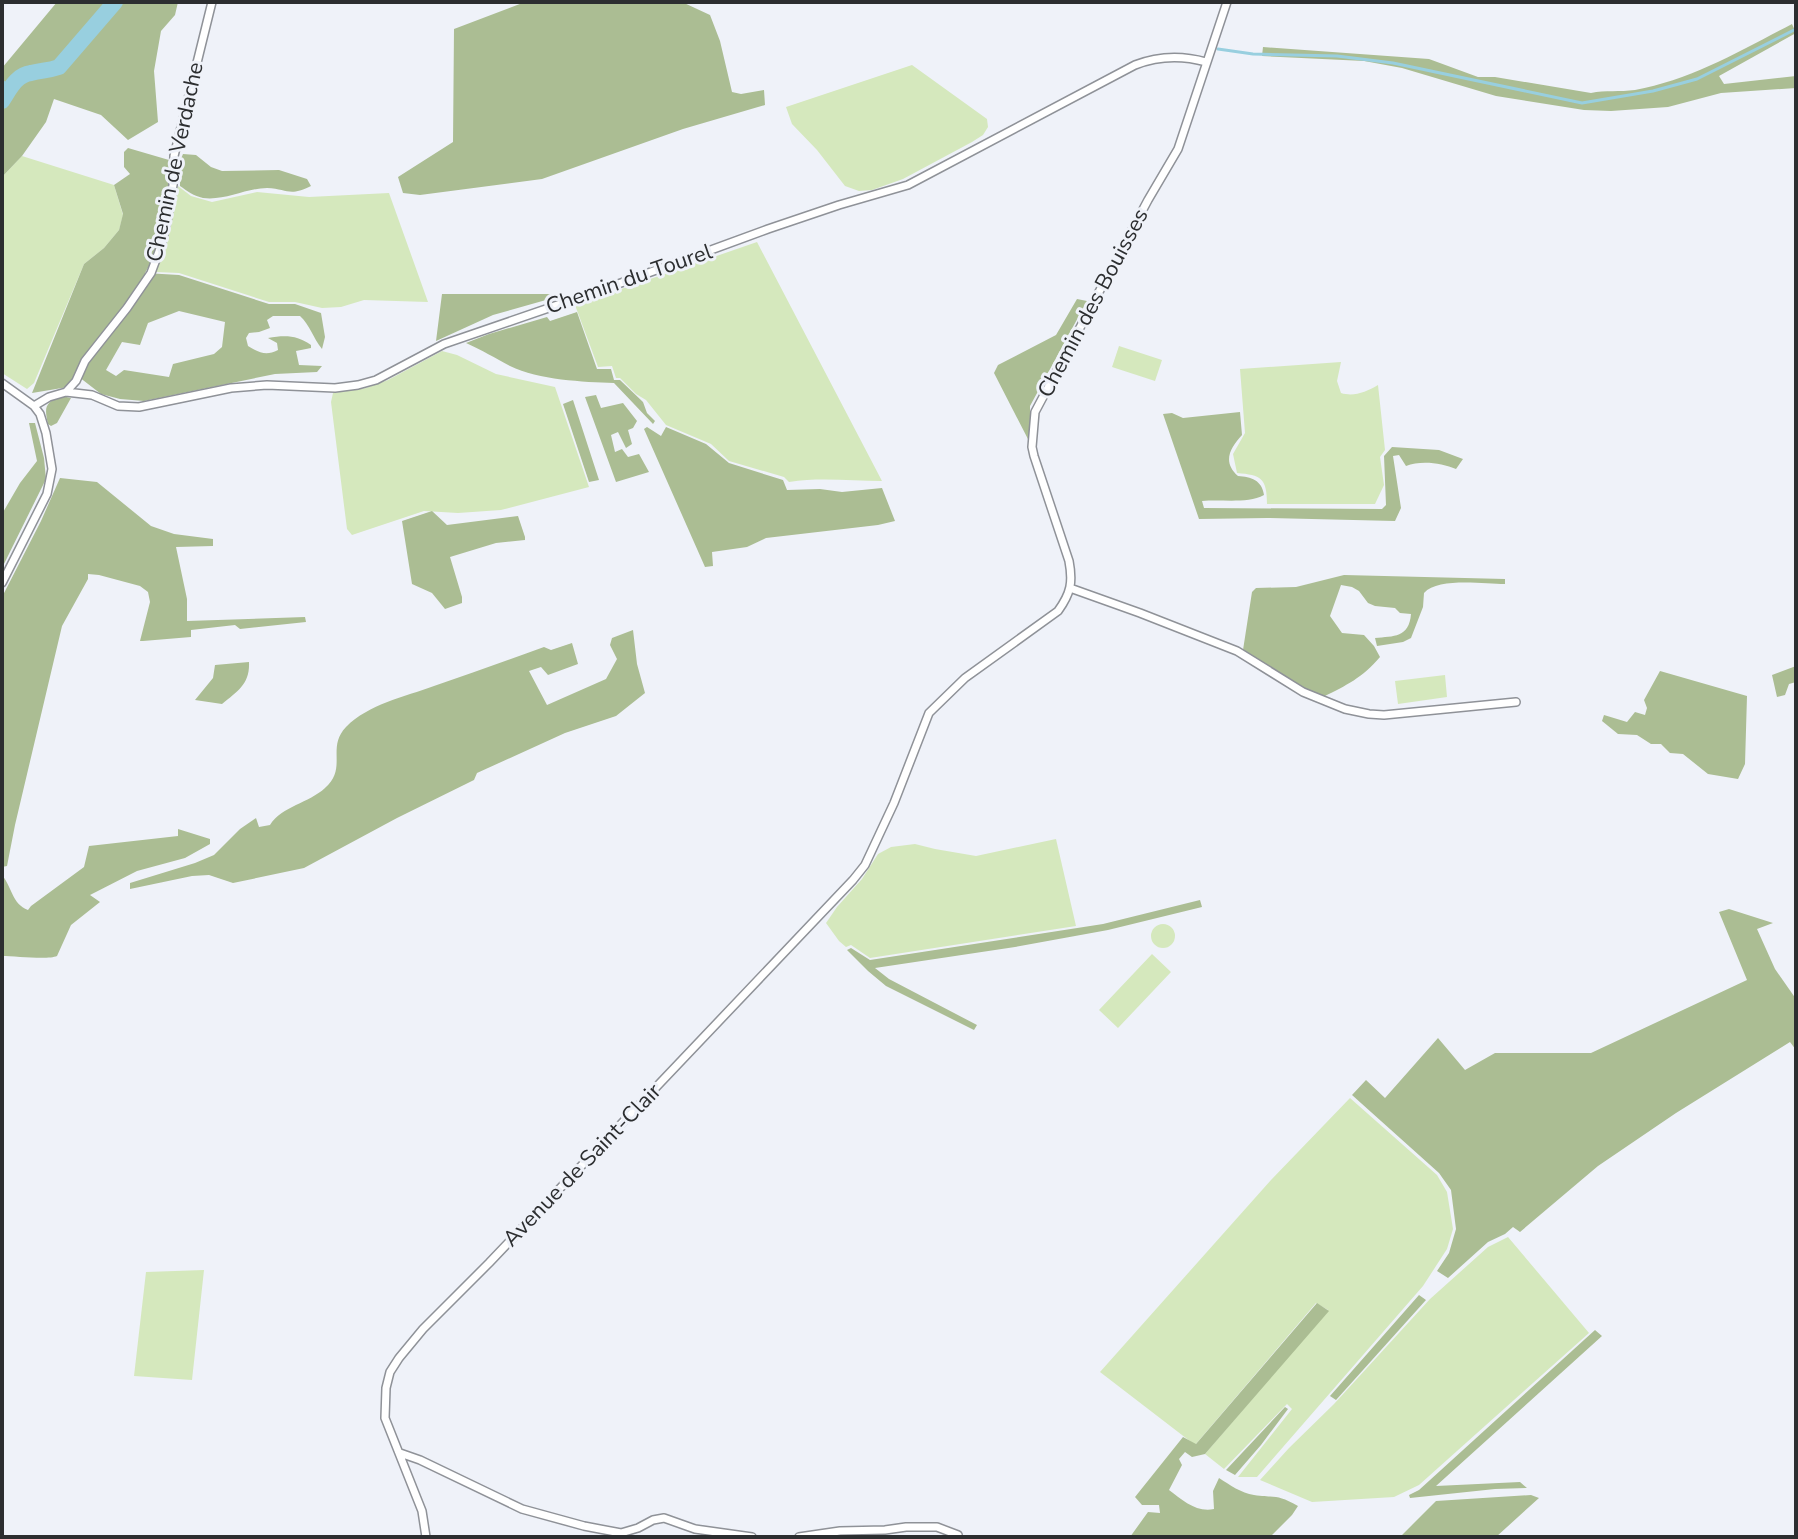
<svg xmlns="http://www.w3.org/2000/svg" width="1798" height="1539" viewBox="0 0 1798 1539" font-family="'Nunito Sans',sans-serif">
<style>
.green{fill:#d5e8bd}
.forest{fill:#abbd93;fill-rule:evenodd}
.lines{fill:none;stroke-linecap:round;stroke-linejoin:round}
.stream{stroke:#98cfdf;stroke-width:3}
.river{stroke:#98cfdf;stroke-width:16}
.minor-casing{stroke:#8f9298;stroke-width:10}
.minor{stroke:#fff;stroke-width:7}
.labels{text-anchor:middle;dominant-baseline:central;stroke-width:6;stroke-linejoin:round;paint-order:stroke}
.street-label{font-size:22px;fill:#2c2e30;stroke:#eff2f9}
</style>
<rect width="100%" height="100%" fill="#eff2f9"/>
<path class="green" d="M 912,65 L 987,119 L 988,127 L 983,135 L 972,142 L 903,179 L 872,190 L 859,191 L 845,186 L 817,150 L 792,124 L 786,107 Z
M 22,156 L 114,185 L 123,215 L 119,230 L 104,248 L 84,264 L 34,383 L 27,389 L 2,373 L 2,177 Z
M 178,186 L 191,196 L 212,202 L 257,192 L 309,197 L 389,193 L 428,302 L 364,300 L 341,307 L 322,308 L 295,302 L 269,302 L 179,273 L 156,272 L 170,223 Z
M 757,242 L 882,481 C 851,481 820,477 789,482 L 784,477 L 729,461 L 711,444 L 666,425 L 646,400 L 636,394 L 620,378 L 616,378 L 612,366 L 598,367 L 575,305 Z
M 1119,346 L 1162,360 L 1155,381 L 1112,367 Z
M 442,351 L 457,355 L 496,374 L 555,387 L 589,487 L 501,510 L 458,513 L 424,511 L 352,535 L 347,529 L 331,402 L 333,393 L 366,388 L 388,380 Z
M 1341,362 L 1337,381 L 1341,393 C 1354,397 1366,392 1378,385 L 1385,450 L 1380,457 L 1384,485 L 1375,504 L 1267,504 C 1267,478 1261,475 1237,473 L 1233,454 L 1245,433 L 1240,369 Z
M 1445,675 L 1447,697 L 1398,704 L 1395,681 Z
M 1056,839 L 1076,926 L 870,958 L 851,945 L 846,947 L 839,941 L 826,923 L 837,907 L 862,879 L 878,854 L 891,847 L 915,844 L 935,849 L 976,856 Z
M1151 936a12 12 0 1 1 24 0a12 12 0 1 1-24 0Z
M 1152,954 L 1171,972 L 1118,1028 L 1099,1010 Z
M 1350,1098 L 1437,1175 L 1447,1192 L 1453,1229 L 1447,1249 L 1423,1286 L 1257,1477 L 1238,1477 L 1292,1409 L 1287,1404 L 1224,1469 L 1205,1454 L 1328,1310 L 1316,1303 L 1195,1445 L 1100,1372 L 1271,1180 Z
M 1508,1237 L 1589,1333 L 1419,1485 L 1394,1497 L 1312,1502 L 1260,1480 L 1289,1448 L 1334,1404 L 1430,1299 L 1488,1247 Z
M 204,1270 L 192,1380 L 134,1376 L 146,1272 Z"/>
<path class="forest" d="M 57,2 L 178,2 L 175,15 L 161,31 L 154,71 L 158,122 L 128,140 L 101,115 L 54,99 L 46,122 L 22,156 L 2,177 L 2,68 Z
M 525,2 L 682,2 L 710,15 L 720,41 L 732,92 L 741,94 L 764,90 L 765,105 L 683,129 L 542,179 L 420,195 L 403,193 L 398,177 L 453,142 L 454,29 Z
M 1792,24 L 1796,33 L 1719,76 L 1724,84 L 1796,76 L 1796,88 L 1721,93 L 1668,107 L 1611,111 L 1584,110 L 1496,96 L 1402,68 L 1364,61 L 1262,56 L 1263,47 L 1429,59 L 1478,77 L 1495,77 L 1591,93 C 1605,90 1620,92 1635,90 C 1691,80 1742,50 1792,24 Z
M 128,148 L 169,160 C 169,192 168,226 154,256 C 152,262 148,267 145,273 L 179,275 L 269,304 L 295,304 L 321,313 L 325,337 L 322,349 C 313,338 310,325 300,316 L 273,316 L 267,320 L 270,328 L 259,332 L 249,333 L 246,338 L 248,346 C 260,353 266,356 278,350 L 277,343 L 268,338 C 285,335 297,335 311,345 L 311,348 L 296,351 L 299,365 L 322,366 L 317,372 L 275,374 L 144,401 L 120,399 L 101,394 L 79,377 L 71,380 L 68,387 L 32,393 L 84,264 L 104,248 L 119,230 L 123,214 L 114,185 L 130,174 L 124,167 L 124,152 ZM 179,311 L 225,322 L 222,347 L 214,354 L 173,364 L 169,377 L 124,370 L 116,376 L 106,370 L 122,342 L 140,345 L 148,323 Z
M 183,154 L 196,155 L 211,167 L 222,171 L 279,170 L 307,179 L 311,186 C 289,197 288,189 267,188 C 246,188 225,201 203,198 C 194,196 187,191 180,186 L 180,161 Z
M 442,294 L 553,294 L 553,298 L 493,315 L 436,341 Z
M 1077,299 L 1087,301 L 1030,406 L 1030,443 L 994,373 L 998,365 L 1056,335 Z
M 577,312 L 597,369 L 611,369 L 614,380 L 620,380 L 643,402 L 647,413 L 655,421 L 653,424 L 614,383 C 583,382 539,380 510,366 C 495,358 482,350 466,343 L 489,334 L 547,317 L 550,321 Z
M 596,395 L 601,408 L 623,403 L 637,421 L 633,428 L 628,430 L 632,444 L 626,448 L 618,432 L 611,435 L 615,452 L 622,449 L 628,457 L 639,454 L 649,472 L 616,482 L 585,397 Z
M 62,396 L 71,398 L 57,423 L 51,426 L 48,424 C 44,407 45,402 62,396 Z
M 573,400 L 599,480 L 589,482 L 563,404 Z
M 1240,412 L 1242,435 C 1230,448 1222,462 1238,476 C 1251,477 1262,480 1264,495 C 1247,504 1222,499 1202,501 L 1204,508 L 1382,509 L 1386,505 L 1384,456 L 1392,447 L 1439,450 L 1463,459 L 1456,469 C 1442,463 1421,460 1406,466 L 1399,455 L 1393,456 L 1401,508 L 1395,521 L 1267,518 L 1199,519 L 1163,414 L 1172,413 L 1183,418 Z
M 29,423 L 35,423 L 44,458 L 46,479 L 2,568 L 2,514 L 20,483 L 37,461 Z
M 647,427 L 661,436 L 666,427 L 706,444 L 729,463 L 783,480 L 787,490 L 820,489 L 842,492 L 882,488 L 895,521 L 878,525 L 766,538 L 747,547 L 712,552 L 713,566 L 705,567 L 644,429 Z
M 60,478 L 97,482 L 151,526 L 174,534 L 213,539 L 213,546 L 176,547 L 187,599 L 187,621 L 305,617 L 306,622 L 240,629 L 235,625 L 191,630 L 191,637 L 143,641 L 140,641 L 150,602 L 148,592 L 140,586 L 99,575 L 88,574 L 88,579 L 62,626 L 15,825 L 7,866 L 2,867 L 2,597 L 41,521 Z
M 432,511 L 447,525 L 518,516 L 525,537 L 525,540 L 496,543 L 450,557 L 462,597 L 462,603 L 445,609 L 432,593 L 412,584 L 402,521 Z
M 1344,575 L 1505,579 L 1505,584 C 1484,584 1438,577 1424,593 L 1423,607 L 1411,638 L 1403,642 L 1377,646 L 1375,638 C 1394,636 1409,638 1411,614 L 1400,613 L 1395,608 L 1375,606 L 1368,603 L 1359,591 L 1352,587 L 1341,585 L 1330,616 L 1342,633 L 1364,635 L 1374,646 L 1380,657 C 1362,678 1347,685 1323,697 L 1300,686 L 1243,650 L 1252,592 L 1256,588 L 1296,587 Z
M 633,630 L 637,664 L 645,693 L 616,716 L 565,733 L 477,773 L 474,780 L 397,818 L 304,868 L 233,883 L 209,875 L 192,876 L 130,889 L 130,883 L 195,863 L 214,855 L 240,829 L 256,818 L 259,827 L 270,825 C 282,806 309,803 325,788 C 348,768 326,748 346,727 C 369,704 404,697 434,686 C 471,673 508,660 544,647 L 551,650 L 572,643 L 578,664 L 548,675 L 541,667 L 529,671 L 547,705 L 606,679 L 617,659 L 610,645 L 612,638 Z
M 249,662 C 250,684 238,691 222,704 L 195,700 L 213,678 L 215,665 Z
M 1796,666 L 1796,682 L 1789,684 L 1785,695 L 1777,697 L 1772,675 Z
M 1660,671 L 1747,696 L 1745,764 L 1738,779 L 1708,774 L 1683,754 L 1670,753 L 1661,744 L 1651,744 L 1637,735 L 1618,734 L 1602,721 L 1604,715 L 1627,722 L 1635,712 L 1645,715 L 1647,708 L 1644,700 Z
M 178,829 L 210,839 L 210,844 L 185,858 L 137,871 L 90,895 L 100,902 L 71,925 L 57,956 C 48,960 15,956 2,956 L 2,875 C 12,887 12,904 28,910 L 31,906 L 84,867 L 89,846 L 178,836 Z
M 1200,900 L 1202,907 L 1108,930 L 1015,947 L 875,968 L 889,979 L 977,1025 L 974,1030 L 886,986 L 868,971 L 847,950 L 851,948 L 870,960 L 1103,924 Z
M 1729,909 L 1773,923 L 1757,929 L 1775,969 L 1796,999 L 1796,1050 L 1790,1042 L 1676,1113 L 1598,1166 L 1520,1232 L 1513,1227 L 1505,1234 L 1488,1242 L 1448,1278 L 1437,1271 L 1449,1253 L 1456,1229 L 1451,1190 L 1439,1173 L 1352,1095 L 1366,1080 L 1385,1098 L 1438,1038 L 1465,1070 L 1495,1053 L 1591,1053 L 1747,980 L 1719,912 Z
M 1419,1295 L 1426,1300 L 1336,1400 L 1330,1396 Z
M 1317,1303 L 1329,1311 L 1205,1454 L 1192,1457 L 1185,1452 L 1179,1459 L 1182,1465 L 1169,1490 C 1182,1500 1197,1513 1214,1509 L 1213,1491 L 1219,1478 C 1230,1485 1241,1493 1254,1495 C 1276,1498 1277,1494 1298,1506 L 1292,1515 L 1270,1537 L 1130,1537 L 1148,1512 L 1160,1513 L 1159,1505 L 1142,1505 L 1135,1497 L 1183,1437 L 1196,1444 Z
M 1595,1330 L 1602,1336 L 1436,1486 L 1520,1482 L 1527,1488 L 1495,1489 L 1410,1498 L 1409,1495 L 1419,1490 Z
M 1285,1407 L 1288,1409 L 1261,1445 L 1235,1475 L 1226,1470 Z
M 1531,1495 L 1539,1498 L 1496,1537 L 1400,1537 L 1436,1501 Z"/>
<g class="lines">
<path class="stream" d="M 1218,49 L 1253,54 L 1337,56 L 1393,63 L 1582,103 L 1653,91 L 1697,79 L 1796,29
M 2,81 L 10,88"/>
<path class="river" d="M 2,101 C 10,89 16,75 31,73 C 43,70 47,71 59,67 L 115,2"/>
<g class="minor-casing">
<path id="minor" d="M 2,383 L 34,406 L 40,414 L 46,433 L 52,469 L 47,494 L 2,583
M 66,392 L 76,381 L 85,361 L 127,308 L 151,273 L 161,246 L 167,221 L 173,185 L 174,156 L 212,2
M 34,406 L 49,397 L 66,392 L 92,395 L 118,406 L 139,407 L 231,388 L 267,385 L 335,388 L 358,385 L 376,380 L 444,344 L 610,287 L 768,229 L 839,205 L 908,185 L 1135,65 C 1158,56 1181,55 1206,62
M 1070,588 L 1140,613 L 1237,651 L 1303,692 L 1345,709 L 1369,714 L 1384,715 L 1516,702
M 400,1453 L 420,1460 L 522,1509 L 584,1526 L 621,1533 L 638,1528 L 653,1520 L 664,1518 L 695,1529 L 752,1537
M 426,1537 L 422,1511 L 385,1418 L 386,1388 L 390,1372 L 399,1358 L 423,1329 L 489,1263 L 853,880 L 865,865 L 894,803 L 929,713 L 965,678 L 1058,611 C 1071,593 1073,582 1069,561 L 1034,456 L 1032,447 L 1035,412 L 1148,200 L 1178,149 L 1227,2
M 799,1537 L 840,1531 L 885,1530 L 906,1527 L 937,1527 L 958,1535"/>
</g>
<use href="#minor" class="minor"/>
</g>
<g class="labels">
<g class="street-label">
<text transform="translate(175 162) rotate(-78)">Chemin de Verdache</text>
<text transform="translate(629 279) rotate(-19)">Chemin du Tourel</text>
<text transform="translate(1093 303) rotate(-62)">Chemin des Bouisses</text>
<text transform="translate(582 1165) rotate(-46)">Avenue de Saint-Clair</text>
</g>
</g>
<rect width="1798" height="1539" fill="none" stroke="#2c2e30" stroke-width="8"/>
</svg>
